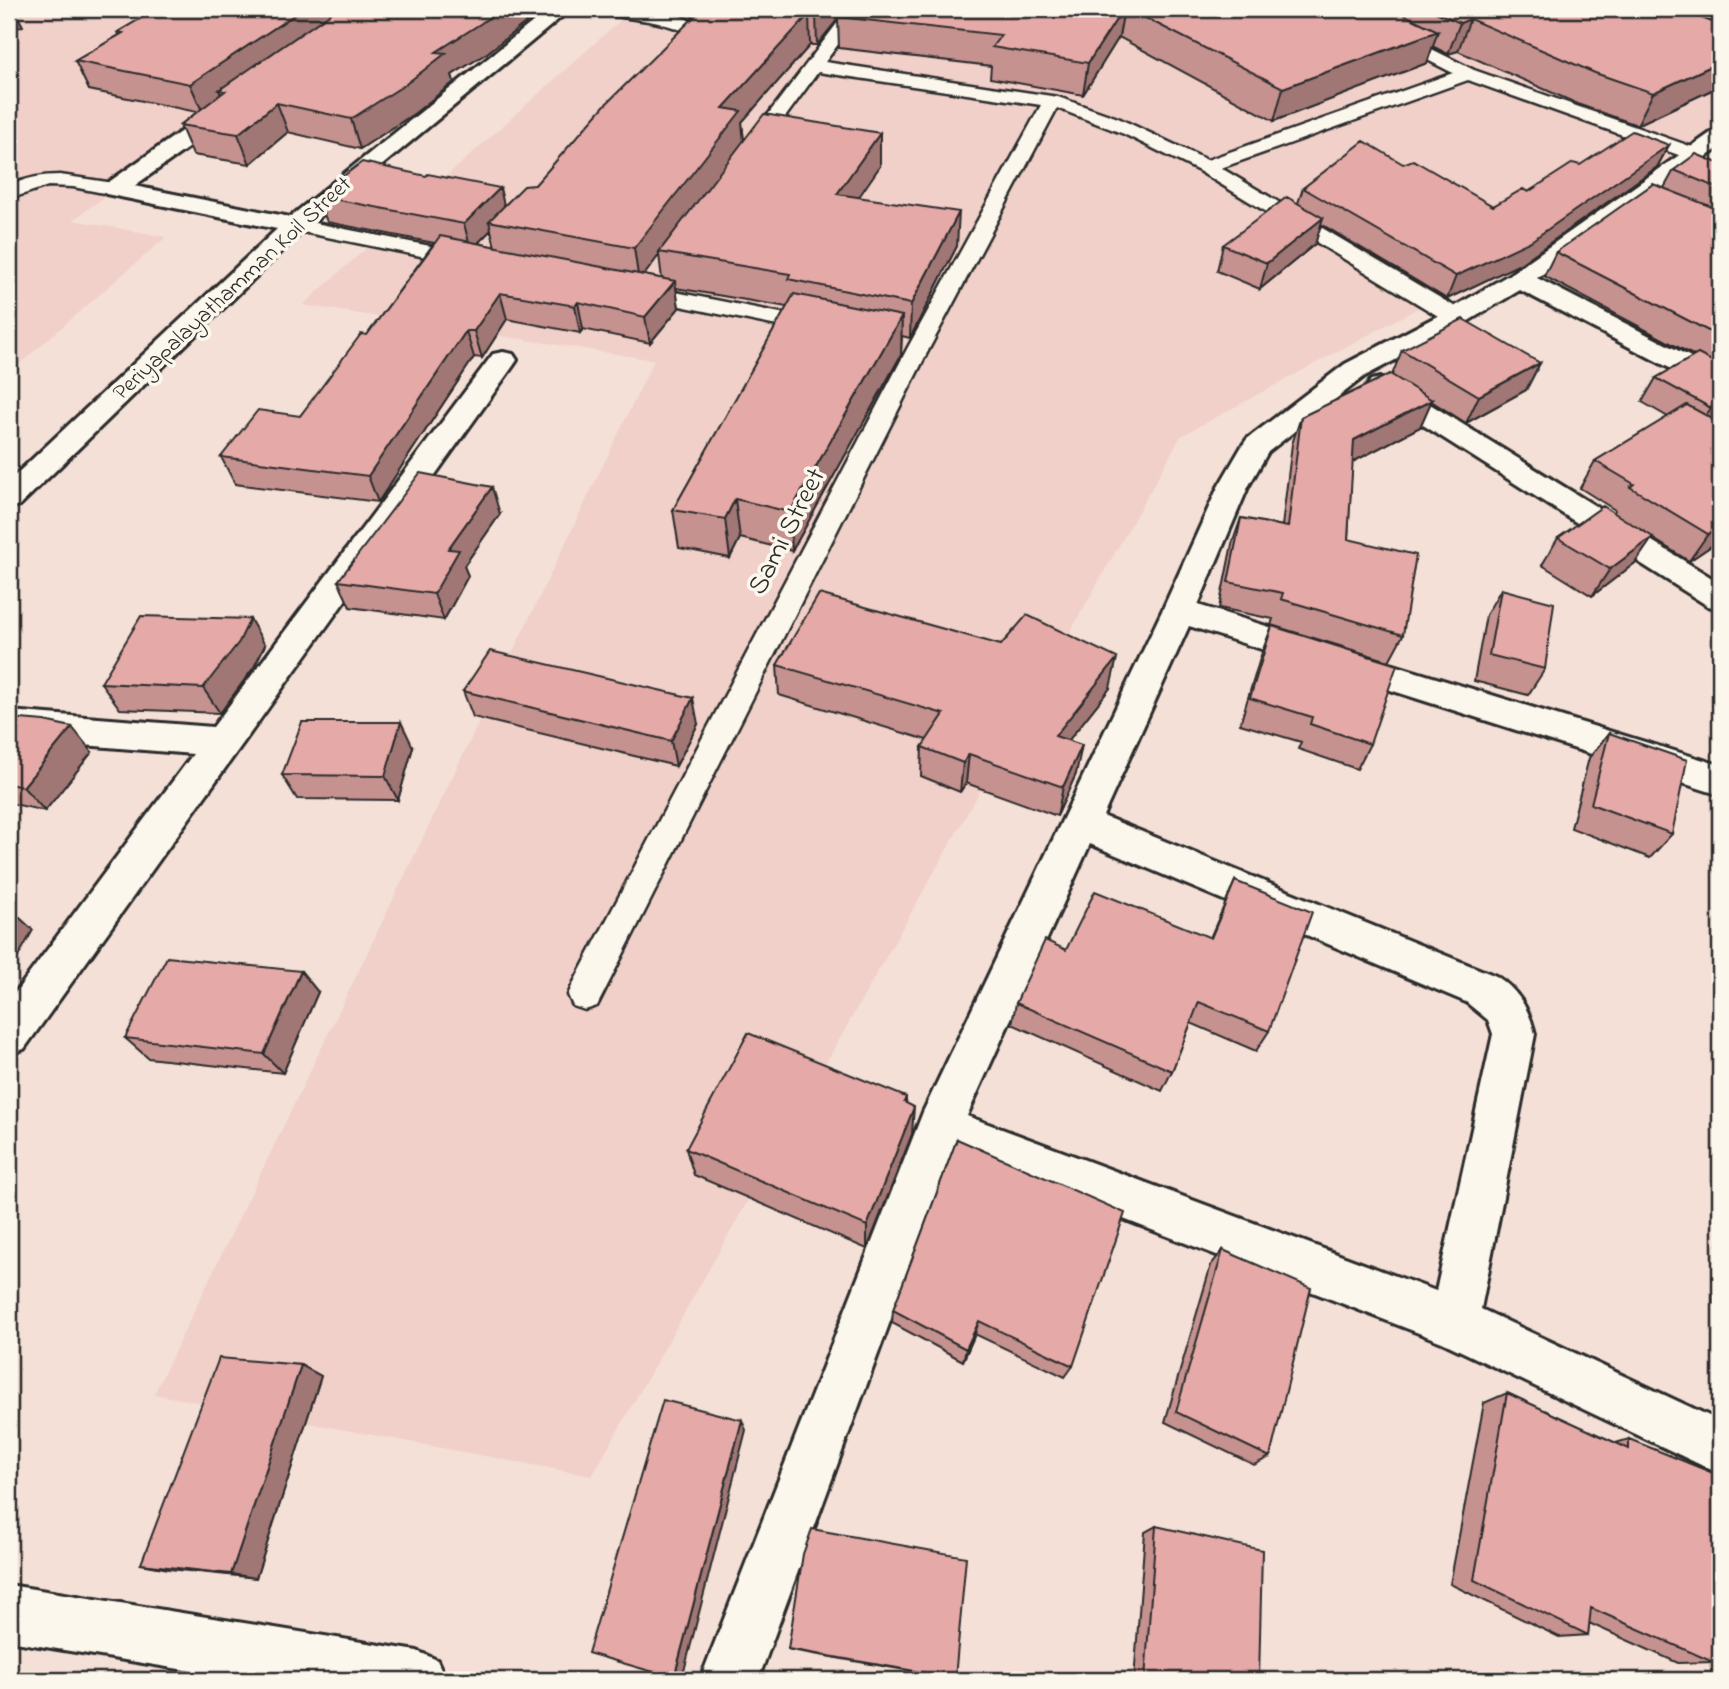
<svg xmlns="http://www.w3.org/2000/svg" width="1729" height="1689" viewBox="0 0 1729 1689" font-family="'Indie Flower',sans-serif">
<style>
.built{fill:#f0d0c9}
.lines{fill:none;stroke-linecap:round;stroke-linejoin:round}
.service-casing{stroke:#2b2b2b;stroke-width:5}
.minor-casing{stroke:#2b2b2b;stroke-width:6}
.service{fill:#fbf7ec;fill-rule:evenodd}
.minor{fill:#fbf7ec;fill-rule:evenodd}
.wall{fill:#c59290;stroke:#2b2b2b;stroke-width:2;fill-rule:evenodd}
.shaded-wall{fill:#a07775;stroke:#2b2b2b;stroke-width:2}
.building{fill:#e5aaa7;stroke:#2b2b2b;stroke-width:2}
.labels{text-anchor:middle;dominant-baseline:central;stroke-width:7;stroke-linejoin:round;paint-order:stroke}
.far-street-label{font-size:23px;fill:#2b2b2b;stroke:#fbf7ec}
.street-label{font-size:28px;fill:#2b2b2b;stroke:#fbf7ec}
</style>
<rect width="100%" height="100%" fill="#f4e0d7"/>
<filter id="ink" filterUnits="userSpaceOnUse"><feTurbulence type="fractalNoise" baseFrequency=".0143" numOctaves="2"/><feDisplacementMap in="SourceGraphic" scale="14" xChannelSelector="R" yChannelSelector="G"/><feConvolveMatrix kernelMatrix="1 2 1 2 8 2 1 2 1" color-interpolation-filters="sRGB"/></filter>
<g filter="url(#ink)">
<path class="built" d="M 9,9 L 362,9 L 73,220 L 166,237 L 9,373 Z
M 633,9 L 1720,9 L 1720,145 L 1181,436 L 592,1476 L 154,1394 L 654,360 L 303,305 Z"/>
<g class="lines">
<g class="service-casing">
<path id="service" d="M 592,9 C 623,8 681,5 703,31 C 699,43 688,58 676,61 L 667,56 L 686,33 C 661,17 603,19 592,9 Z
M 848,9 L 864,9 L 825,62 L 1058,97 L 1118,118 L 1207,160 L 1453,73 L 1333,12 L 1331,9 L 1351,9 L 1474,70 L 1701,150 L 1703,154 L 1701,158 L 1687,158 L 1468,80 L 1221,168 L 1464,312 L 1467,317 L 1464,322 L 1448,322 L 1199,171 L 1124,134 L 1057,108 L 929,349 L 597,1006 L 585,1010 L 573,1006 L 568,995 L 573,984 L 907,349 L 1041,105 L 818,72 L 759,153 L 745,153 L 743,149 L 745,145 Z
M 60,175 L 114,183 L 124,189 L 114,195 L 73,187 L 48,186 L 9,199 L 9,186 C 25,178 42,175 60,175 Z
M 295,219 L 470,254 L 477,256 L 480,260 L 477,264 L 470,266 L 288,229 L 285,225 L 288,221 Z
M 635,284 L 821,321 L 829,323 L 832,328 L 829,333 L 821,335 L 627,295 L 624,290 L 627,285 Z"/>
</g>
<g class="minor-casing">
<path id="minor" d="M 549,9 L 571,9 L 304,230 L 20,505 L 9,508 L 9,481 L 277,229 L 106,194 L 102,189 L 106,184 L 220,104 L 236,104 L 239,109 L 236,114 L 134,186 L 290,217 Z
M 1720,130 L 1720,147 L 1537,278 L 1720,372 L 1720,391 L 1710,389 L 1520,290 L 1465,323 L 1365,376 L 1268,452 L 1248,487 L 1198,605 L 1720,765 L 1720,795 L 1189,626 L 1103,816 L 1496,976 C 1518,990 1529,1009 1535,1034 L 1481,1309 L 1720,1421 L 1720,1474 L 1442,1342 L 952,1153 L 758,1680 L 700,1680 L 923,1112 L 1162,611 L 1218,487 L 1242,446 L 1247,439 L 1345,364 L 1447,311 L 1510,274 L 1712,132 ZM 1090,844 L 1466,1002 L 1488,1020 L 1493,1034 L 1436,1291 L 967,1116 Z
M 503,352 L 513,354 L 517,360 L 513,366 L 24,1049 L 9,1054 L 9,1001 L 193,754 L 9,739 L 9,711 L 213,727 L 493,354 Z
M 1381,378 L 1391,380 L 1720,583 L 1720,609 L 1708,606 L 1371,392 L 1367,386 L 1371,380 Z
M 9,1585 L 417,1651 L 437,1660 L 446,1680 L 246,1680 L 9,1641 Z"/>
</g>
<use href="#service" class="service"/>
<use href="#minor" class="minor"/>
</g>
<path class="wall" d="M 157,9 L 543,9 L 487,53 L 452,75 L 454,82 L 415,113 L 360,149 L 288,132 L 250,164 L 193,155 L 180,125 L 197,112 L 89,90 L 75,61 L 119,35 L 118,32 Z
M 657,9 L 1678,9 L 1720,25 L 1720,86 L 1637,125 L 1580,105 L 1458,51 L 1448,54 L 1432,46 L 1427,63 L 1274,121 L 1119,37 L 1083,95 L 990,78 L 991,66 L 839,48 L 838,19 L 817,45 L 810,45 L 742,122 L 744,141 L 880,166 L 858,197 L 957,246 L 910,338 L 902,336 L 901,355 L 792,551 L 740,538 L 730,558 L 679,548 L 673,510 L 787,307 L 676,288 L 679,308 L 650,343 L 583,329 L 580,333 L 507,319 L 482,358 L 474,357 L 378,502 L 235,484 L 221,457 L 300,416 L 367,335 L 434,243 L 327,222 L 317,196 L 504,205 L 535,185 L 695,16 ZM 491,230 L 495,247 L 478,243 ZM 659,255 L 662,279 L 644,275 Z
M 1669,145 L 1657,167 L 1520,264 L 1447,299 L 1321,224 L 1315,244 L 1260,289 L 1217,271 L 1223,245 L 1298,203 L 1303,188 L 1403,164 L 1493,206 L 1528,192 L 1580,165 Z
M 1720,164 L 1720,417 L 1715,420 L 1720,540 L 1689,561 L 1652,538 L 1635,563 L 1592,596 L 1542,565 L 1558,538 L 1614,512 L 1615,510 L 1580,488 L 1595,461 L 1668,417 L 1642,402 L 1656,378 L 1695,356 L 1544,276 L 1556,252 L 1664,188 L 1674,170 Z
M 1402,350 L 1540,363 L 1526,390 L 1466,423 L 1431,401 L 1420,427 L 1352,462 L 1348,539 L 1403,635 L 1389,661 L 1271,625 L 1273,619 L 1219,608 L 1232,544 L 1241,518 L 1282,526 L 1292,444 L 1301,417 L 1392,375 Z
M 500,514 L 464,566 L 468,576 L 444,620 L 350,607 L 338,581 Z
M 1501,589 L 1545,669 L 1528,695 L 1474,681 L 1486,615 Z
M 1272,626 L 1370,744 L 1357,769 L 1298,749 L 1301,742 L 1240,724 L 1262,652 Z
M 265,645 L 254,667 L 220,713 L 120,709 L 101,683 Z
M 777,665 L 1110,688 L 1069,740 L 1076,774 L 1057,816 L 966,783 L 960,792 L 921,776 L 922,747 L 927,740 L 779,695 Z
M 463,691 L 698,724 L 676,766 L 473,717 Z
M 9,718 L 92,752 L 45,811 L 9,803 Z
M 1609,733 L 1672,834 L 1650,858 L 1571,828 L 1589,758 Z
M 413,747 L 398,800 L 297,799 L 282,775 Z
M 1235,881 L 1269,1031 L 1256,1051 L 1191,1023 L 1172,1071 L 1162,1091 L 1012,1024 L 1016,1003 L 1066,950 L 1210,938 Z
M 1720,990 L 1720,1044 L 1718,1043 Z
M 318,992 L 283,1073 L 148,1058 L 125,1038 Z
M 906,1097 L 906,1103 L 912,1134 L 867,1249 L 694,1175 L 686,1149 Z
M 957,1139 L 1073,1366 L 1065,1377 L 975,1334 L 963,1361 L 892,1323 L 893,1310 Z
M 1720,1231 L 1720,1306 L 1713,1303 Z
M 1223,1250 L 1270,1457 L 1254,1465 L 1165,1422 L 1211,1265 Z
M 321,1376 L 256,1578 L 169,1569 L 141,1564 Z
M 1507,1393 L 1616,1443 L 1629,1439 L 1713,1662 L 1678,1663 L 1589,1623 L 1588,1635 L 1559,1637 L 1450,1584 L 1484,1403 Z
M 1156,1526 L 1259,1680 L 1134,1680 L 1145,1532 Z
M 788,1649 L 955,1678 L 951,1678 L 791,1650 Z
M 184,1677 L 217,1678 L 231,1680 L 183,1680 Z"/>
<path class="shaded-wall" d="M 9,9 L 14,9 L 23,26 L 9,31 Z
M 303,9 L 353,9 L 219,90 L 223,99 L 203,113 L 190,84 Z
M 501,9 L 543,9 L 487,53 L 452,75 L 454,82 L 415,113 L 360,149 L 351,119 L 436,52 Z
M 821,9 L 846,9 L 838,17 L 838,19 L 817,45 L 816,14 Z
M 1123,9 L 1124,9 L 1119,37 L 1083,95 L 1088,63 Z
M 809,14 L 810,45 L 742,122 L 744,143 L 659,252 L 659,255 L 639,282 L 634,248 L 723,108 Z
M 1470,19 L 1458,51 L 1448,54 L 1460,23 Z
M 1438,31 L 1427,63 L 1274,121 L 1283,88 Z
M 1720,62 L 1720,86 L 1637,125 L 1653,93 Z
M 277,103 L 288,132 L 250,164 L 238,134 Z
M 880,133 L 880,166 L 838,228 L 837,194 Z
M 1669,145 L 1657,167 L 1520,264 L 1447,299 L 1456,276 Z
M 500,188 L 506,214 L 489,221 L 491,230 L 471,250 L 464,224 Z
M 959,212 L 957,246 L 910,338 L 911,304 Z
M 1323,218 L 1315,244 L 1260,289 L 1267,263 Z
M 675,281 L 679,308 L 650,343 L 645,317 Z
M 500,293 L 507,319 L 482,358 L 474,331 Z
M 578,302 L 583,329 L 580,333 L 575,306 Z
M 902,316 L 901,355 L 792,551 L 790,512 Z
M 466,331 L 474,357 L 378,502 L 368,476 Z
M 1540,363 L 1526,390 L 1466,423 L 1479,396 Z
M 1432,400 L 1420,427 L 1343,467 L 1354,440 Z
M 1720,403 L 1720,417 L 1695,432 L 1711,408 Z
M 492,487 L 500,514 L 464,566 L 468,576 L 444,620 L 434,594 L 448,549 Z
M 735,499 L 740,538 L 730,558 L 725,519 Z
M 1720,526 L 1720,540 L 1689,561 L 1708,534 Z
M 1653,537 L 1635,563 L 1592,596 L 1610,569 Z
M 250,619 L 265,645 L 254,667 L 220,713 L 203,688 Z
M 1117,658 L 1110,688 L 1049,765 L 1055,736 Z
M 693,698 L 698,724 L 676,766 L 671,741 Z
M 401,722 L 413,747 L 398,800 L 385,776 Z
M 72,727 L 92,752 L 45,811 L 23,787 Z
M 1082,745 L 1076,774 L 1057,816 L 1063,787 Z
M 969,754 L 966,783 L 960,792 L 963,763 Z
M 9,908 L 33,930 L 9,973 Z
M 301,971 L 318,992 L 283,1073 L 264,1054 Z
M 914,1107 L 912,1134 L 867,1249 L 867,1226 Z
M 979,1321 L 975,1334 L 963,1361 L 966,1349 Z
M 301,1365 L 321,1376 L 256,1578 L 231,1574 Z
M 742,1420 L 746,1430 L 682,1679 L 674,1678 Z"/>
<path class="building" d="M 157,9 L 303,9 L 190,84 L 75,61 L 123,33 L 118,32 Z
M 337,9 L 501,9 L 480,24 L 436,52 L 446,53 L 406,84 L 351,119 L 277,103 L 238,134 L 180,125 L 225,91 L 219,90 Z
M 702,9 L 821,9 L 816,14 L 809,14 L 723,108 L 741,111 L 634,248 L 489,221 L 524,186 L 535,185 L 604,106 Z
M 844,9 L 1123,9 L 1088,63 L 992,47 L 1001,35 L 838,17 Z
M 1128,9 L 1392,9 L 1438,31 L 1283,88 Z
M 1429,9 L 1678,9 L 1720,25 L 1720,62 L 1653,93 L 1595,73 L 1470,19 L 1460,23 Z
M 764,114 L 880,133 L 837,194 L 959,212 L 911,304 L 788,279 L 790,274 L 659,252 Z
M 1632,131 L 1669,145 L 1531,241 L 1456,276 L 1303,188 L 1364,141 L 1403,164 L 1413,160 L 1493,206 L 1523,189 L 1528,192 L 1573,163 L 1580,165 Z
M 1696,154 L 1720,164 L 1720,189 L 1674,170 Z
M 362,162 L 426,176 L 428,174 L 500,188 L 464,224 L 317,196 Z
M 1653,184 L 1720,210 L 1720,337 L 1556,252 Z
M 1287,197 L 1323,218 L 1267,263 L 1223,245 Z
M 440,236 L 675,281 L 645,317 L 578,302 L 575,306 L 500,293 L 474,331 L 466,331 L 368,476 L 221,457 L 258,410 L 300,416 L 361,334 L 367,335 Z
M 794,294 L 902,316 L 790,512 L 735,499 L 725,519 L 673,510 Z
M 1463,319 L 1540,363 L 1479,396 L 1402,350 Z
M 1698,354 L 1720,365 L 1720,403 L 1711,408 L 1656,378 Z
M 1390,374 L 1432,400 L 1354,440 L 1348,539 L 1416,555 L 1403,635 L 1281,599 L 1283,593 L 1228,582 L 1241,518 L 1288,527 L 1301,417 Z
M 1687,405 L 1720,423 L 1720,526 L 1708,534 L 1630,487 L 1634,484 L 1595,461 Z
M 420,473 L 492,487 L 448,549 L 459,550 L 434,594 L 338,581 Z
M 1603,506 L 1653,537 L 1610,569 L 1558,538 Z
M 1501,589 L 1554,603 L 1545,669 L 1489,655 Z
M 819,594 L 1001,645 L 1027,615 L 1117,658 L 1055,736 L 1082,745 L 1063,787 L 969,754 L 963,763 L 922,747 L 944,714 L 777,665 Z
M 141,616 L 250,619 L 239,642 L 203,688 L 101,683 Z
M 1272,626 L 1397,665 L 1370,744 L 1310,724 L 1312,717 L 1250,698 Z
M 490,651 L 693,698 L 671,741 L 463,691 Z
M 9,718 L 44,721 L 72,727 L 23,787 L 9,784 Z
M 302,722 L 401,722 L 385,776 L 282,775 Z
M 1609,733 L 1687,760 L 1672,834 L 1591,804 Z
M 1235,881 L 1312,912 L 1269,1031 L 1199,1002 L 1172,1071 L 1016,1003 L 1045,940 L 1066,950 L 1095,891 L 1211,938 Z
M 167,957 L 301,971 L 264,1054 L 125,1038 Z
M 748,1033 L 906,1097 L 904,1102 L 914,1107 L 867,1226 L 686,1149 Z
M 957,1139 L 1125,1213 L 1073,1366 L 979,1321 L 966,1349 L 893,1310 Z
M 1223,1250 L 1311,1288 L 1270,1457 L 1176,1412 Z
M 219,1358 L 301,1365 L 231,1574 L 141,1564 Z
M 1507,1393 L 1629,1449 L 1629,1439 L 1718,1475 L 1713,1662 L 1591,1608 L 1588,1635 L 1474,1580 Z
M 663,1400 L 742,1420 L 674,1678 L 588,1653 Z
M 1156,1526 L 1262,1550 L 1259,1680 L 1145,1680 Z
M 812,1529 L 966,1557 L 955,1678 L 788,1649 L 803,1554 Z
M 184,1677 L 201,1680 L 183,1680 Z"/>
</g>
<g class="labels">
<g class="far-street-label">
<text transform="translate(233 289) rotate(-43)">Periyapalayathamman Koil Street</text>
</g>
<g class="street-label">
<text transform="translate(788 532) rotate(-63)">Sami Street</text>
</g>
</g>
<rect width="1729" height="1689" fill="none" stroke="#fbf7ec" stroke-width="35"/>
<rect x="18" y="18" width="1694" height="1654" fill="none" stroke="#2b2b2b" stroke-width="2.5" filter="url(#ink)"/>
</svg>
